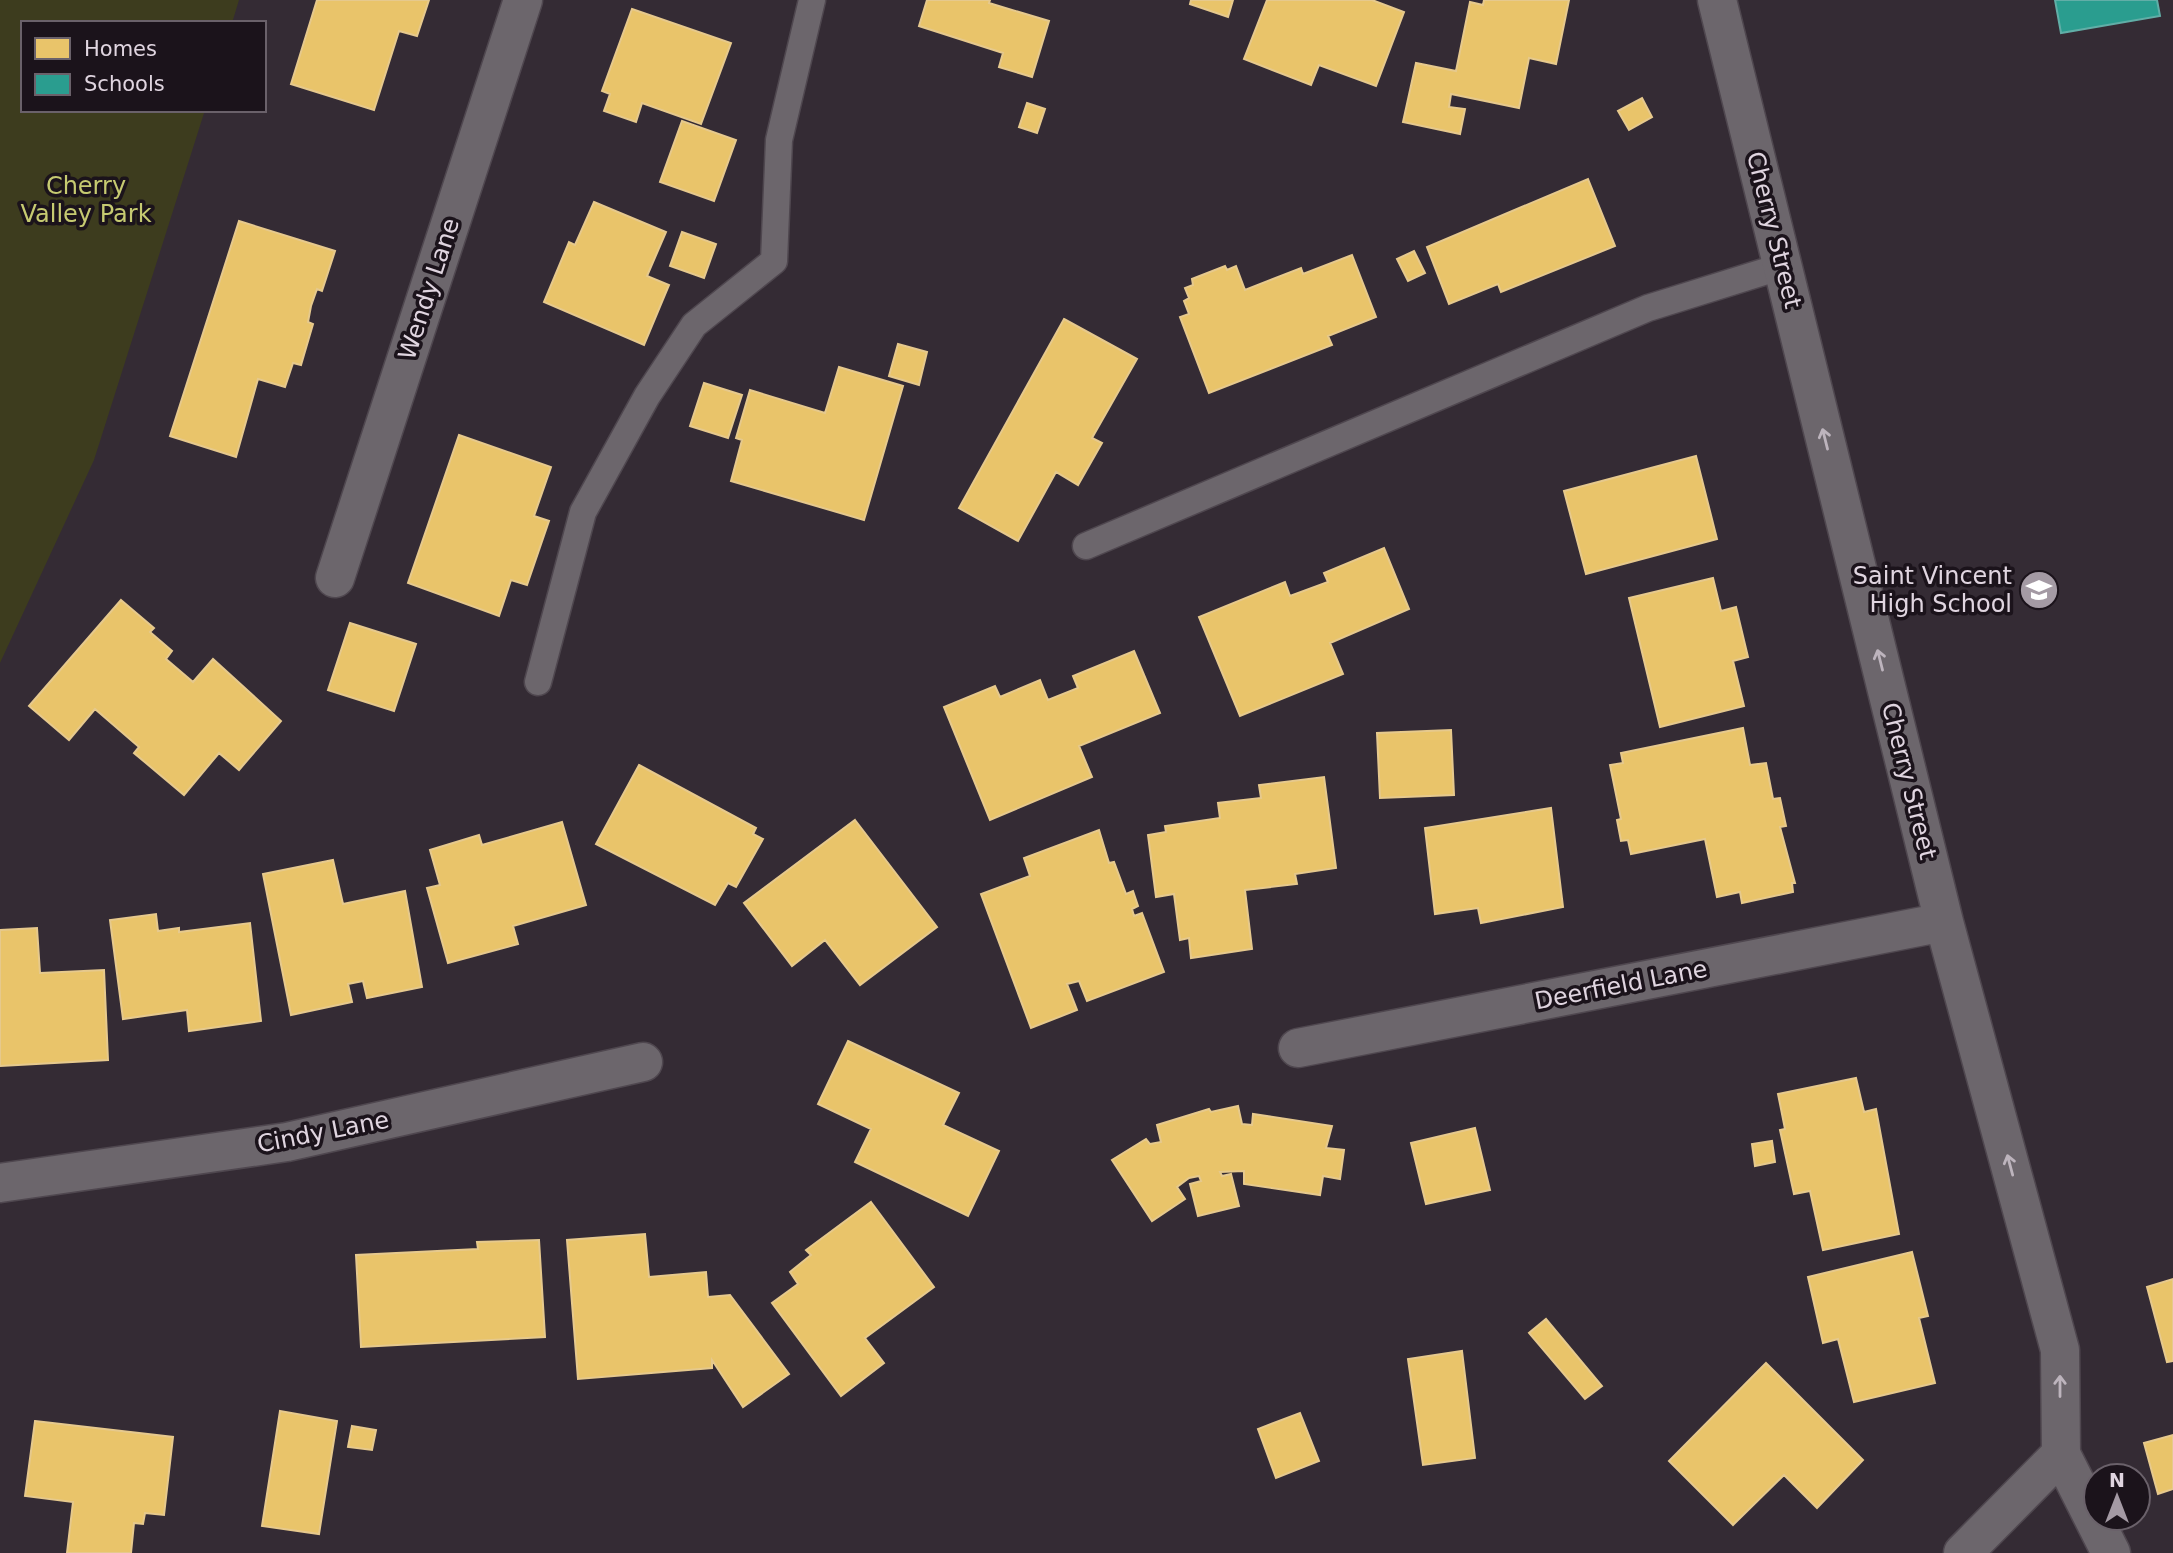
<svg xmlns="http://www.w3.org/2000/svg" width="2173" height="1553" viewBox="0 0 2173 1553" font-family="'DejaVu Sans',sans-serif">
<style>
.green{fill:#3d3c1e}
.homes{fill:#e9c46a;stroke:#e6c98d;stroke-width:2}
.schools{fill:#2a9d8f;stroke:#61aea7;stroke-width:2}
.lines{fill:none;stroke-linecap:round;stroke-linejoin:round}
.service-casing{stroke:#4f474f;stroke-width:29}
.minor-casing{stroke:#4f474f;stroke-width:41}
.service{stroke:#6c666c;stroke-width:26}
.minor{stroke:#6c666c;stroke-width:38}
.oneway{stroke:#bdb4bd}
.labels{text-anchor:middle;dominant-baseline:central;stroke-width:7;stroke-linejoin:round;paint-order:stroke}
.park-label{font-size:24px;fill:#c6ca71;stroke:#1b131b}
.street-label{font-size:24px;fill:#e0d5e0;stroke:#1b131b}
.poi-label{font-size:24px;fill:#e0d5e0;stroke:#1b131b;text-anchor:end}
</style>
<rect width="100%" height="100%" fill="#342b34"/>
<path class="green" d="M 0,0 L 239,0 L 232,23 L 23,23 L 23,110 L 205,110 L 94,460 L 0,663 Z"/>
<path class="homes" d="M 317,0 L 429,0 L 417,36 L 399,31 L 374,110 L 291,84 Z
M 927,0 L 990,0 L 989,3 L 1049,21 L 1032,77 L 999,67 L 1003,53 L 919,26 Z
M 1191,0 L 1233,0 L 1228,17 L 1190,4 Z
M 1267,0 L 1372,0 L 1404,12 L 1376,86 L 1319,65 L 1311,85 L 1244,59 Z
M 1484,0 L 1569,0 L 1556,64 L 1529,58 L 1519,108 L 1451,94 L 1449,107 L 1465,109 L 1460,134 L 1403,122 L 1416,63 L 1456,71 L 1470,2 L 1483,5 Z
M 632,9 L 731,43 L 701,124 L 642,103 L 636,122 L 604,111 L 610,94 L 602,91 Z
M 1642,98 L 1652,117 L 1629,130 L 1618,111 Z
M 1027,103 L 1045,109 L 1037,133 L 1019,127 Z
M 682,121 L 736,140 L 714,201 L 660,182 Z
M 1588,179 L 1615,246 L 1501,292 L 1498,284 L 1449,304 L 1427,247 Z
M 594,202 L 666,232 L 647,276 L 669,285 L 644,345 L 544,302 L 569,242 L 575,245 Z
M 239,221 L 335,251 L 322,291 L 317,289 L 311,306 L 308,322 L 313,324 L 301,365 L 293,363 L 285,387 L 258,379 L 236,457 L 170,436 Z
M 682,232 L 716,244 L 704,278 L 670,266 Z
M 1414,251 L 1425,273 L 1408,281 L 1397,259 Z
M 1352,255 L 1376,317 L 1328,336 L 1332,345 L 1209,393 L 1180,317 L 1189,314 L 1184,301 L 1189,298 L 1185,288 L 1193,285 L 1192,279 L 1225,266 L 1227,270 L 1236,266 L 1245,290 L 1301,268 L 1303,274 Z
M 1064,319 L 1137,359 L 1092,438 L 1102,443 L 1078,485 L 1056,472 L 1018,541 L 959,508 Z
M 898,344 L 927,352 L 919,385 L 889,376 Z
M 839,367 L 903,386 L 864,520 L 731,481 L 742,440 L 736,438 L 750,390 L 825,413 Z
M 704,383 L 742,395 L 728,438 L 690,426 Z
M 459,435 L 551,467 L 534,516 L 549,521 L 527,585 L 511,580 L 499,616 L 408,583 Z
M 1696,456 L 1717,539 L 1586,574 L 1564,491 Z
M 1384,548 L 1409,609 L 1330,643 L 1343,674 L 1240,716 L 1199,617 L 1285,582 L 1290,596 L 1328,582 L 1324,573 Z
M 1713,578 L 1721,611 L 1736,607 L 1748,657 L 1733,661 L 1744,706 L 1660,727 L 1629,598 Z
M 121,600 L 154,628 L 150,632 L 172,651 L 166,659 L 193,682 L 213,659 L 281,721 L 239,770 L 219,753 L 184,795 L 134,753 L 139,747 L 95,709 L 69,740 L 29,706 Z
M 350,623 L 416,644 L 394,711 L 328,690 Z
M 1134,651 L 1160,713 L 1079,746 L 1092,777 L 990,820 L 944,707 L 995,686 L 1000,697 L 1040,680 L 1048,700 L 1078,688 L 1073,676 Z
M 1743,728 L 1750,765 L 1766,763 L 1773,799 L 1780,798 L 1786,826 L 1780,827 L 1795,883 L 1792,883 L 1793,892 L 1742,903 L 1740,892 L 1717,897 L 1705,839 L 1631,854 L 1628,840 L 1621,841 L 1617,820 L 1621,819 L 1610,765 L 1623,763 L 1621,753 Z
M 1451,730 L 1454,795 L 1380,798 L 1377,733 Z
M 639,765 L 756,828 L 753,834 L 763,839 L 736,887 L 728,883 L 715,905 L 596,844 Z
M 1324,777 L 1336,868 L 1295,874 L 1297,884 L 1245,890 L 1252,949 L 1191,958 L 1189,938 L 1180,940 L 1174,894 L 1156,897 L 1148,835 L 1166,832 L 1165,826 L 1220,818 L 1218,803 L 1261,798 L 1259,785 Z
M 1551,808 L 1563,907 L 1481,923 L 1478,908 L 1435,914 L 1425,828 Z
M 855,820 L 937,927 L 860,985 L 825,940 L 792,966 L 744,903 Z
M 562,822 L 586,905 L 513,926 L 518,944 L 448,963 L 427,888 L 440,885 L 430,850 L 479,835 L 482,845 Z
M 1099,830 L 1109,863 L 1114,862 L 1126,894 L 1133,891 L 1138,906 L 1132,909 L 1134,916 L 1142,913 L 1164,972 L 1087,1001 L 1079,981 L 1067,984 L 1077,1010 L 1031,1028 L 981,894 L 1030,876 L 1024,858 Z
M 333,860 L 343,904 L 405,891 L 422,987 L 367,998 L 363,981 L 348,984 L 352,1002 L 291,1015 L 263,874 Z
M 156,914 L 158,931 L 179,928 L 179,932 L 250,923 L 261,1021 L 189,1031 L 187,1010 L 123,1019 L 110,920 Z
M 37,928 L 40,973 L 104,970 L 108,1060 L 0,1066 L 0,930 Z
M 848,1041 L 959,1093 L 943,1125 L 999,1151 L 968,1216 L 855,1162 L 871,1129 L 818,1104 Z
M 1856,1078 L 1864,1112 L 1876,1109 L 1899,1234 L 1823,1250 L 1810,1191 L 1794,1194 L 1780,1130 L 1785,1129 L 1778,1094 Z
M 1238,1106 L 1242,1124 L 1252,1125 L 1253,1114 L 1332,1126 L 1326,1148 L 1344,1150 L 1340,1179 L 1323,1176 L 1320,1195 L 1244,1184 L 1244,1171 L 1220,1172 L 1222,1176 L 1231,1174 L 1239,1206 L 1198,1216 L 1190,1184 L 1201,1181 L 1199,1176 L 1189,1178 L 1177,1187 L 1185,1199 L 1152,1221 L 1112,1160 L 1146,1139 L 1150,1144 L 1161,1142 L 1157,1125 L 1209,1109 L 1211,1112 Z
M 1475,1128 L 1490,1190 L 1426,1204 L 1411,1143 Z
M 1772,1141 L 1775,1162 L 1755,1166 L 1752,1144 Z
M 871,1202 L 934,1287 L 865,1338 L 884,1363 L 841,1396 L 772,1303 L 798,1284 L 790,1272 L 811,1255 L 806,1250 Z
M 645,1234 L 649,1277 L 706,1272 L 708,1297 L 730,1295 L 789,1374 L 743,1407 L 712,1360 L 712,1368 L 578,1379 L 567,1240 Z
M 539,1240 L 545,1337 L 361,1347 L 356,1255 L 478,1249 L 477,1242 Z
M 1912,1252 L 1928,1316 L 1919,1318 L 1935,1383 L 1854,1402 L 1838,1339 L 1823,1343 L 1808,1277 Z
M 2173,1279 L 2173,1361 L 2167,1362 L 2147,1287 Z
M 1546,1319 L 1602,1386 L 1585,1399 L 1529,1333 Z
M 1462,1351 L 1475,1458 L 1423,1465 L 1408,1359 Z
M 1766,1363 L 1863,1460 L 1817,1508 L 1784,1475 L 1733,1525 L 1669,1461 Z
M 280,1411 L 337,1421 L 319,1534 L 262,1526 Z
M 1300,1413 L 1319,1461 L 1276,1478 L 1258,1429 Z
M 35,1421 L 173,1437 L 164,1515 L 145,1513 L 143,1524 L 134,1523 L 131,1553 L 67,1553 L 73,1502 L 25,1496 Z
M 352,1426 L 376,1430 L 372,1450 L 348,1447 Z
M 2173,1435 L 2173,1489 L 2158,1494 L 2144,1443 Z"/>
<path class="schools" d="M 2055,0 L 2157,0 L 2160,16 L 2061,33 Z"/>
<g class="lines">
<g class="service-casing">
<path id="service" d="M 1086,546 L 1648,308 L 1783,266
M 538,682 L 583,512 L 647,396 L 694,325 L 774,261 L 779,140 L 812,0"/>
</g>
<g class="minor-casing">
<path id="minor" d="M 1717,0 L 1944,922 L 2060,1350 L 2061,1454 L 2111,1553
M 335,578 L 523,0
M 1298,1048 L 1944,922
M 0,1183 L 287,1142 L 643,1062
M 1963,1553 L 2061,1454"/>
</g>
<use href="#service" class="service"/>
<use href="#minor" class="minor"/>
</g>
<defs><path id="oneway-shaft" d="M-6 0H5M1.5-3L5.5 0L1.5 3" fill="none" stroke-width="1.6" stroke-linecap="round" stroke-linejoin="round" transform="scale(1.75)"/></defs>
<g class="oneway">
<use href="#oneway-shaft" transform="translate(1825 439) rotate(-104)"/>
<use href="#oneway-shaft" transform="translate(1880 660) rotate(-104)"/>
<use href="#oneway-shaft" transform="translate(2010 1165) rotate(-105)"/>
<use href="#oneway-shaft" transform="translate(2060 1386) rotate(-90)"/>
</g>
<defs>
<g id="school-disc" transform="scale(2.0125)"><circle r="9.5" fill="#a49aa4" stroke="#1b131b"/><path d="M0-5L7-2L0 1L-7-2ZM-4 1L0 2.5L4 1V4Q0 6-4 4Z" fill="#fff"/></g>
</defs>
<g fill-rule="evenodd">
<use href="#school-disc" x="2039" y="590"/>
</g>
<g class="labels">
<g class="park-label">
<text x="86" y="186">Cherry<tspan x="86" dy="28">Valley Park</tspan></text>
</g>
<g class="street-label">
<text transform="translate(1774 230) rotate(76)">Cherry Street</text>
<text transform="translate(429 289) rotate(-72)">Wendy Lane</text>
<text transform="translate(1909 781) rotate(76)">Cherry Street</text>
<text transform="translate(1621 985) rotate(-11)">Deerfield Lane</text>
<text transform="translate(323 1132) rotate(-11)">Cindy Lane</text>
</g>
<g class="poi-label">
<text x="2012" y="576">Saint Vincent<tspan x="2012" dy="28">High School</tspan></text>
</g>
</g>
<rect x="21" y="21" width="245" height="91" fill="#1b131b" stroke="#6a616a" stroke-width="2"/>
<rect x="35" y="38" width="35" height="21" fill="#e9c46a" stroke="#6a616a" stroke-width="2"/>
<text x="84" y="56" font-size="21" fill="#e0d5e0">Homes</text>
<rect x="35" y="74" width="35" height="21" fill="#2a9d8f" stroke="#6a616a" stroke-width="2"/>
<text x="84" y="91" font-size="21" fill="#e0d5e0">Schools</text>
<g transform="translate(2117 1497)"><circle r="33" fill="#1b131b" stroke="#6a616a" stroke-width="2"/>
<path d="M0-5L12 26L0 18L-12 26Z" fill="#a49aa4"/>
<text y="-10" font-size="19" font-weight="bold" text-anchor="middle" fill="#e0d5e0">N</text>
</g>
</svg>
